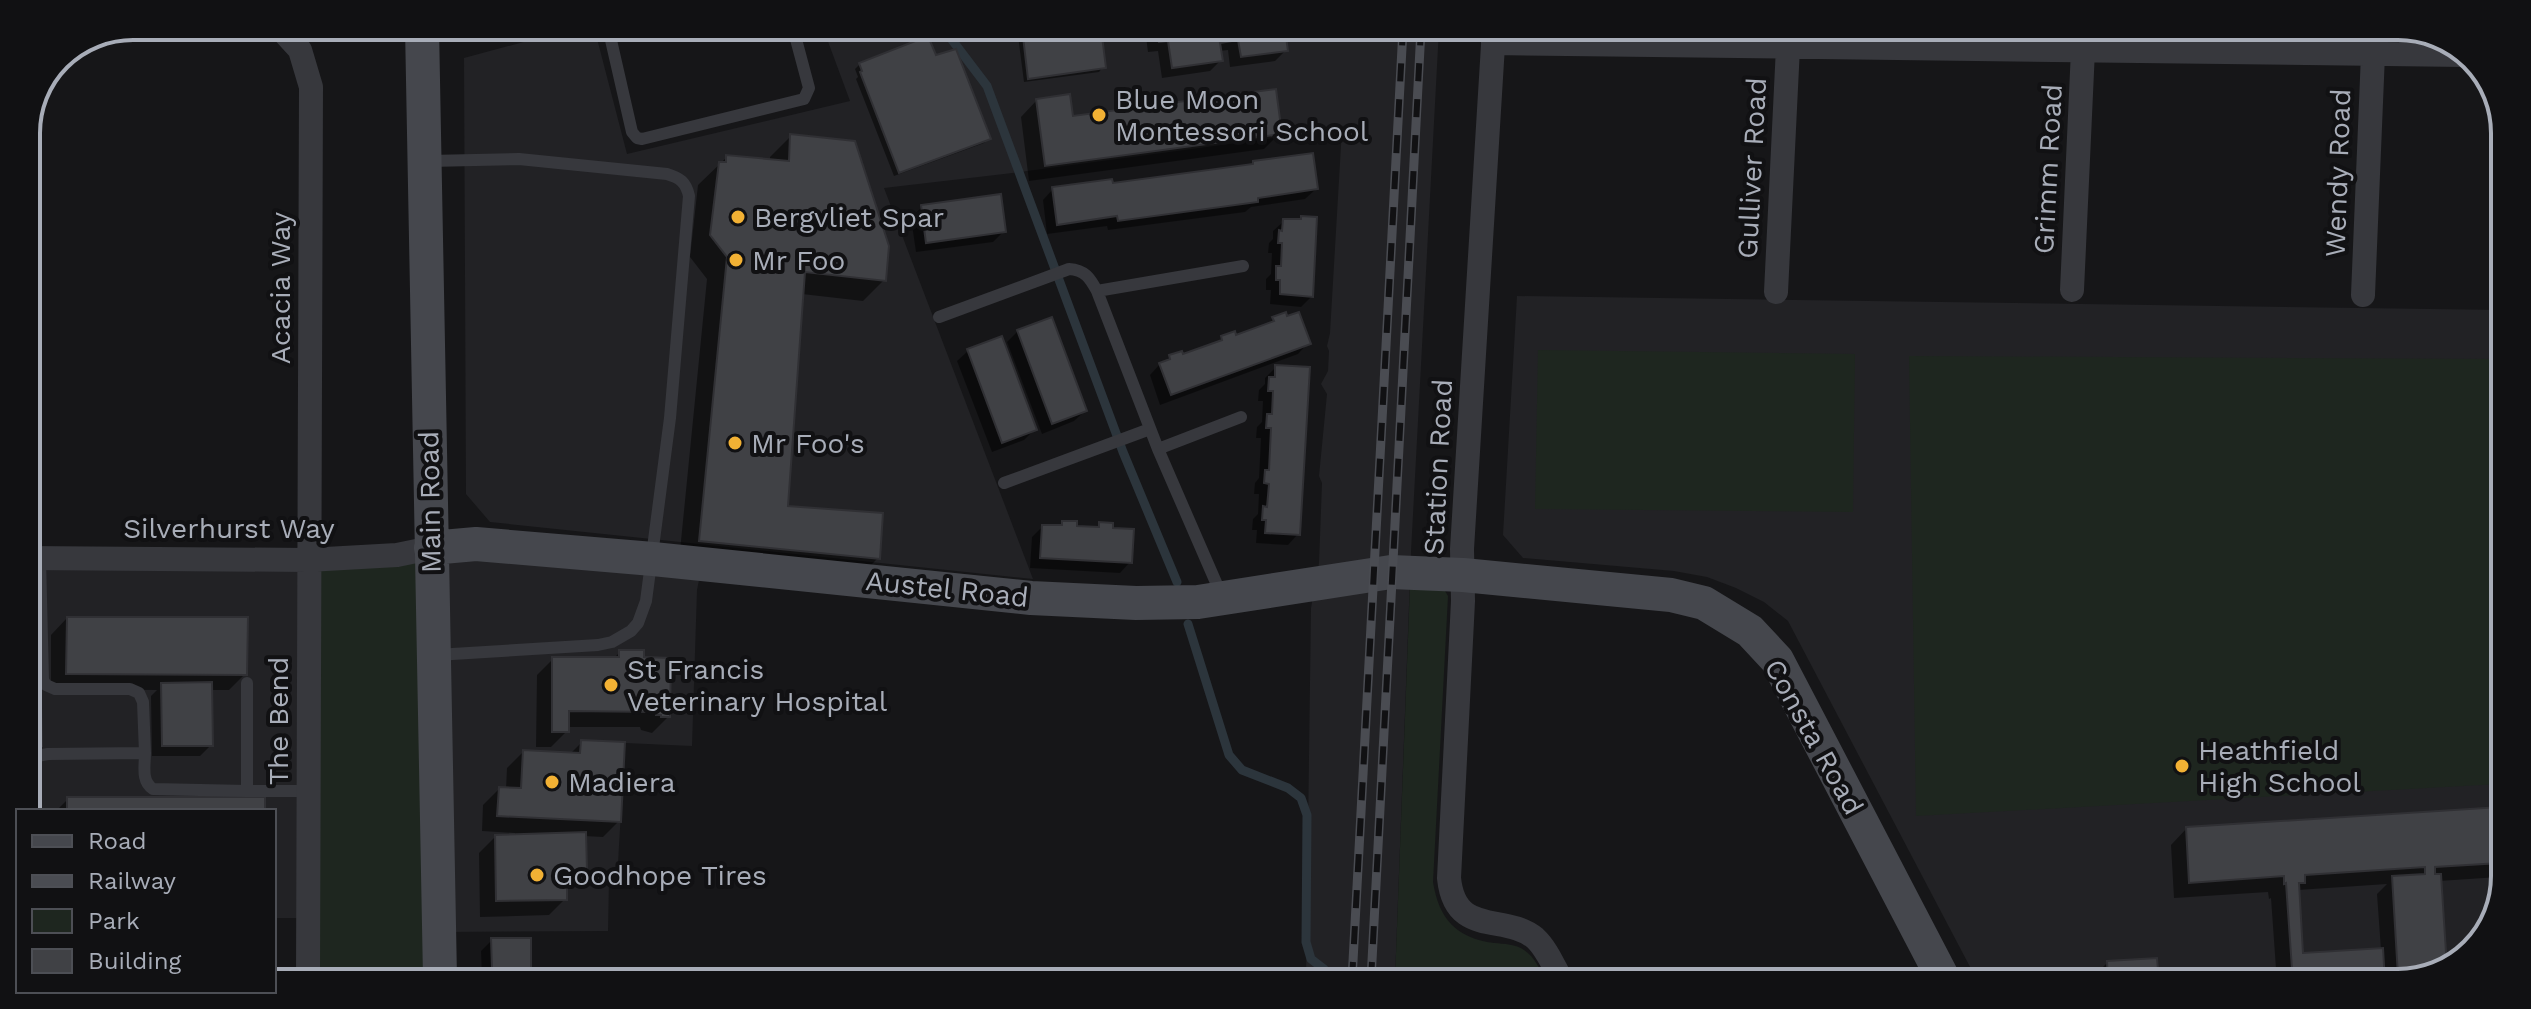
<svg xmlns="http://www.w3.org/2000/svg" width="2531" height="1009" viewBox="0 0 2531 1009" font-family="'Work Sans',sans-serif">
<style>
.built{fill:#222225}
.green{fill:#1e261f}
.shadow{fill:#0007;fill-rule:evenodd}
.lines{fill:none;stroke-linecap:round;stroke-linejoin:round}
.stream{stroke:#2c353c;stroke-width:9}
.building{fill:#404145;stroke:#303034;stroke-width:2}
.lane{stroke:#37383d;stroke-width:12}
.street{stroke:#37383d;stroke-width:24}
.secondary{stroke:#45474d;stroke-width:34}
.rail-casing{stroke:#4a4c52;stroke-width:9}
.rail{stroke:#111113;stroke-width:6;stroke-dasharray:18;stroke-linecap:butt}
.poi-dot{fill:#f2b134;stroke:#111113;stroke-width:3}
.labels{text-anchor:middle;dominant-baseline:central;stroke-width:8;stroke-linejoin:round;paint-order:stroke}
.poi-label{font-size:28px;fill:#a8adb8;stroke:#111113;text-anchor:start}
.street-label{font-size:28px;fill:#a8adb8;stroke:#111113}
.rim{fill:none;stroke:#a8adb8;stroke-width:4}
</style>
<rect width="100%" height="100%" fill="#161618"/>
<path class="built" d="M 579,27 L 594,27 L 627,154 L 850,101 L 823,28 L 1439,29 L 1411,552 L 1395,980 L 1306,980 L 1311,608 L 1319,563 L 1322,483 L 1319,476 L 1327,394 L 1321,384 L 1328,371 L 1329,351 L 1327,346 L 1330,333 L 1342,129 L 1004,174 L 884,188 L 1033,579 L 490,522 L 466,494 L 464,58 Z
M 1517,296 L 2503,310 L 2499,911 L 2458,965 L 2399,983 L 1978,982 L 1788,621 L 1764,602 L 1736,588 L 1707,577 L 1674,571 L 1523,558 L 1503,535 Z
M 459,544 L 702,565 L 697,590 L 692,746 L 625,743 L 618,863 L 609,880 L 608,931 L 439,932 L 431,593 Z
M 26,558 L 308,560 L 308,918 L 274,918 L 274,811 L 26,811 Z"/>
<path class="green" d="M 1538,350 L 1855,354 L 1853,512 L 1535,509 Z
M 1909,356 L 2503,359 L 2500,784 L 1916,816 Z
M 431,548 L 436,978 L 308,978 L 308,560 Z
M 1410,586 L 1445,591 L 1448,596 L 1433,882 C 1439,919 1456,938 1494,943 C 1504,944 1516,944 1524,950 C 1535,957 1540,970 1546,981 L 1395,980 Z"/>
<path class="shadow" d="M 1017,28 L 1099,28 L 1103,67 L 1099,72 L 1024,82 Z
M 1145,29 L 1288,29 L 1284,34 L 1286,50 L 1275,61 L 1230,67 L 1228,50 L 1220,51 L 1221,60 L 1210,71 L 1162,78 L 1158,51 L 1148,52 Z
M 935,57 L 989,138 L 984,143 L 894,176 L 856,79 L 858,77 L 855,69 L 860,64 Z
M 1037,100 L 1072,119 L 1280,133 L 1264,149 L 1029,181 L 1021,117 Z
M 791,136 L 884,280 L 863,301 L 802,294 L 786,508 L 878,558 L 857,579 L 679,561 L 707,279 L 690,257 L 698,185 L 727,157 L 770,161 L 770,157 Z
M 1254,163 L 1316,189 L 1305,199 L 1251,207 L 1245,212 L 1108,230 L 1107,226 L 1047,234 L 1043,200 L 1053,189 L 1111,186 L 1250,167 Z
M 922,207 L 1004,231 L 993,242 L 916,252 L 911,218 Z
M 1284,221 L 1312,296 L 1301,307 L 1270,304 L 1271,290 L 1266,290 L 1266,279 L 1271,274 L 1272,253 L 1268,253 L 1269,243 L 1273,239 L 1273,231 Z
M 1273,319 L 1308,343 L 1298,354 L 1160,405 L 1150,375 L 1160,364 L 1170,357 L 1182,357 L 1216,344 L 1222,338 L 1234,337 L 1267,325 Z
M 1018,331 L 1085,411 L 1074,421 L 1042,434 L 1007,342 Z
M 968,351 L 1035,429 L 1024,440 L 992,452 L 957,361 Z
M 1276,367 L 1298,534 L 1288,545 L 1256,543 L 1257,530 L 1252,530 L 1253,519 L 1258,514 L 1259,494 L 1254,494 L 1255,483 L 1259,478 L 1261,438 L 1256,438 L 1257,427 L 1262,422 L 1263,401 L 1258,401 L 1259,390 L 1265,384 L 1265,378 Z
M 1063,523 L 1075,528 L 1095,529 L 1100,524 L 1130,562 L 1120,573 L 1030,568 L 1032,537 L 1042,527 L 1059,527 Z
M 67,618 L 245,674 L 229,690 L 210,690 L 211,745 L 200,756 L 152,756 L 151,696 L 157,690 L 51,689 L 51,635 Z
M 620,652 L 642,659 L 668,717 L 652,733 L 641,730 L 640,727 L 567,727 L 567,731 L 551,747 L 536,747 L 537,675 L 553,659 L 613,659 Z
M 26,709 L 40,745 L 29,756 L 26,756 Z
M 582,742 L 619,821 L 603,837 L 584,836 L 585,869 L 569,886 L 565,885 L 565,899 L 549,915 L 480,917 L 479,853 L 495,837 L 515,836 L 515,833 L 482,831 L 483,805 L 499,789 L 506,789 L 507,768 L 523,752 L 570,754 Z
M 68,799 L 263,811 L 56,811 Z
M 2500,809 L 2499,877 L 2439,881 L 2444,962 L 2461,945 L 2473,944 L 2458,965 L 2399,983 L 2277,983 L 2271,898 L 2269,899 L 2268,892 L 2174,898 L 2171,845 L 2187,828 ZM 2387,884 L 2377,894 L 2381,950 L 2301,955 L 2298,890 Z
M 492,940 L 529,967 L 519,978 L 482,978 L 481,951 Z
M 2155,960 L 2157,982 L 2091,982 L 2091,979 L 2107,963 Z"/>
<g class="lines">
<path class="stream" d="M 943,28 L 987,86 L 1123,452 L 1177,582
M 1188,624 L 1229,755 L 1242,770 L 1288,788 L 1301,798 L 1307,815 L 1306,942 L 1311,959 L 1324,969
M 1401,973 L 1419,981"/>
</g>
<path class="building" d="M 1022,28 L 1101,28 L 1106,68 L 1028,79 Z
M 1157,29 L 1285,29 L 1288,51 L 1241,57 L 1238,40 L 1220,43 L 1223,61 L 1172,68 L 1168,41 L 1159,42 Z
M 928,36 L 936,55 L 956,49 L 991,139 L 899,173 L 860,72 L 862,71 L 859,63 Z
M 1276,89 L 1282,134 L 1045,166 L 1036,99 L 1070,94 L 1073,116 Z
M 790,134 L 855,141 L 889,246 L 886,281 L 805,272 L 788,506 L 883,513 L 880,559 L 699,541 L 727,257 L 710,235 L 719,162 L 726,162 L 726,155 L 789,161 Z
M 1313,153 L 1318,189 L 1258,198 L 1258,202 L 1118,221 L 1117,216 L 1057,225 L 1052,187 L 1112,179 L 1113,183 L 1253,164 L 1253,161 Z
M 1001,194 L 1006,232 L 926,243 L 921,205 Z
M 1301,216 L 1317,217 L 1313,297 L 1280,294 L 1280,280 L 1276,280 L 1276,266 L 1281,266 L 1282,243 L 1278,243 L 1279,230 L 1282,231 L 1283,219 L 1301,219 Z
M 1286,312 L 1287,316 L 1299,312 L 1311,344 L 1171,395 L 1159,363 L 1170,359 L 1169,355 L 1182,351 L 1183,354 L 1222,340 L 1221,336 L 1235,331 L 1236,335 L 1274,321 L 1272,317 Z
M 1052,317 L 1087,411 L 1052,424 L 1017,330 Z
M 1002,336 L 1037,430 L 1002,443 L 967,349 Z
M 1275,365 L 1310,367 L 1300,535 L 1265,533 L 1266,520 L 1262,520 L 1263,506 L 1267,507 L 1269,484 L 1264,483 L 1265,470 L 1269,470 L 1271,428 L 1266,428 L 1267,414 L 1272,414 L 1273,391 L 1268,391 L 1269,377 L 1275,377 Z
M 1062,521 L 1077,521 L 1077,526 L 1099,527 L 1099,522 L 1113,523 L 1113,528 L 1134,529 L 1132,563 L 1040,558 L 1042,525 L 1062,525 Z
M 67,617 L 248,617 L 247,675 L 66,674 Z
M 619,650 L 644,650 L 644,657 L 671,658 L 670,717 L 661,717 L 661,715 L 656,715 L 656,712 L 569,711 L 569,732 L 552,732 L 552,657 L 619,657 Z
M 212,682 L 213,746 L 162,746 L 161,683 Z
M 26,707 L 41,707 L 42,746 L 26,746 Z
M 581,740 L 625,742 L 621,822 L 497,816 L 499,787 L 521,788 L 523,750 L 580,753 Z
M 67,797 L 265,797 L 265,811 L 67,811 Z
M 2500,807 L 2500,863 L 2435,867 L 2435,874 L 2441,874 L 2447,968 L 2425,975 L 2398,976 L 2392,876 L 2425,874 L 2425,867 L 2305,875 L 2305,883 L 2299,883 L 2303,953 L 2383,948 L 2385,983 L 2403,982 L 2399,983 L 2376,983 L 2376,979 L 2342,983 L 2293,983 L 2286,883 L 2284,884 L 2284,876 L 2189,883 L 2186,827 Z
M 586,832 L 587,870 L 567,870 L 567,900 L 496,901 L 495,835 Z
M 491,938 L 531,938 L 531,968 L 492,969 Z
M 2157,958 L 2159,982 L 2108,982 L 2107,961 Z"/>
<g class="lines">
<path class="lane" d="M 608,27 L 632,132 L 637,138 L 642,139 L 804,99 L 809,88 L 793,28
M 429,161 L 519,159 L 667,174 C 680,178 686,182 689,196 L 670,418 L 646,601 L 638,623 L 631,631 L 612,642 L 598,645 L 436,655
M 1097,291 L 1243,266
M 939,317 L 1069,269 C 1085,270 1090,278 1097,291 L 1158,449 L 1221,594
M 1158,449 L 1241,417
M 1004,483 L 1150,429
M 145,753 C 145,766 141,781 153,789 L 247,791 L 247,683
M 26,762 L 37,756 L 48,754 L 145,753 L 143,702 L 139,693 L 130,689 L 55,689 L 46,685 L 43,680 L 40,558
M 247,791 L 308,791"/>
<path class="street" d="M 278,26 L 300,50 L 311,87 L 308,978
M 1494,29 L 1462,549 L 1463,601 L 1449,878 C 1455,938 1505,913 1535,938 C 1547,949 1554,967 1562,981
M 1493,43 L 2465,55
M 2072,290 L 2083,50
M 1776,292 L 1788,47
M 2363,295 L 2373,54
M 26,558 L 308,560 L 397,555 L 431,548"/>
<path class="secondary" d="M 422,27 L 440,978
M 431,548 L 476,544 L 653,559 L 1031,598 L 1136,603 L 1198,602 L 1391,572 L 1463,575 L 1671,595 L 1704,603 L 1750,631 L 1777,660 L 1945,982"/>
<g class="rail-casing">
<path id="rail" d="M 1352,980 L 1403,29
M 1371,980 L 1421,29"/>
</g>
<use href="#rail" class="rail"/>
</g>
<g class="poi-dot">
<circle cx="1099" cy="115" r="8"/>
<circle cx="738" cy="217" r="8"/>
<circle cx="736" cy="260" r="8"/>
<circle cx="735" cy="443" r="8"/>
<circle cx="611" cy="685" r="8"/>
<circle cx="2182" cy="766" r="8"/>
<circle cx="552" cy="782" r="8"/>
<circle cx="537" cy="875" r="8"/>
</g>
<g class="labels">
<g class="poi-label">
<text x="1115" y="99">Blue Moon<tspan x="1115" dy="32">Montessori School</tspan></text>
<text x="754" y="217">Bergvliet Spar</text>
<text x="752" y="260">Mr Foo</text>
<text x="751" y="443">Mr Foo's</text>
<text x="627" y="669">St Francis<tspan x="627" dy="32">Veterinary Hospital</tspan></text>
<text x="2198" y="750">Heathfield<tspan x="2198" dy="32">High School</tspan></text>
<text x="568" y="782">Madiera</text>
<text x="553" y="875">Goodhope Tires</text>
</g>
<g class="street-label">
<text transform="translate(1752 168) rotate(-87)">Gulliver Road</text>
<text transform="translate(2048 169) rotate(-87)">Grimm Road</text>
<text transform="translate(2338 173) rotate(-88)">Wendy Road</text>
<text transform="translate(280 288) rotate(-90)">Acacia Way</text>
<text transform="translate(1438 467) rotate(-87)">Station Road</text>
<text transform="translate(430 502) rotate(-91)">Main Road</text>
<text x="229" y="528">Silverhurst Way</text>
<text transform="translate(947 589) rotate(6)">Austel Road</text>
<text transform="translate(278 721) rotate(-90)">The Bend</text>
<text transform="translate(1814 737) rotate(61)">Consta Road</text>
</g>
</g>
<path d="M0 0H2531V1009H0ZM133 40H2398A93 93 0 0 1 2491 133V876A93 93 0 0 1 2398 969H133A93 93 0 0 1 40 876V133A93 93 0 0 1 133 40Z" fill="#111113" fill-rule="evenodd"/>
<path class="rim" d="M133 40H2398A93 93 0 0 1 2491 133V876A93 93 0 0 1 2398 969H133A93 93 0 0 1 40 876V133A93 93 0 0 1 133 40Z"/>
<rect x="16" y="809" width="260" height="184" fill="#111113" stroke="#4d4f55" stroke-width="2"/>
<rect x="32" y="835" width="40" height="12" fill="#45474d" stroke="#4d4f55" stroke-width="2"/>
<text x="88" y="849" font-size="24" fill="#a8adb8">Road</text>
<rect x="32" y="875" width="40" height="12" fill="#4a4c52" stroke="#4d4f55" stroke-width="2"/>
<text x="88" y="889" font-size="24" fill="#a8adb8">Railway</text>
<rect x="32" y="909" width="40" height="24" fill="#1e261f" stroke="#4d4f55" stroke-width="2"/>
<text x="88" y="929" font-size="24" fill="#a8adb8">Park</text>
<rect x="32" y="949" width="40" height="24" fill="#404145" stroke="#4d4f55" stroke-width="2"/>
<text x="88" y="969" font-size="24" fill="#a8adb8">Building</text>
</svg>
